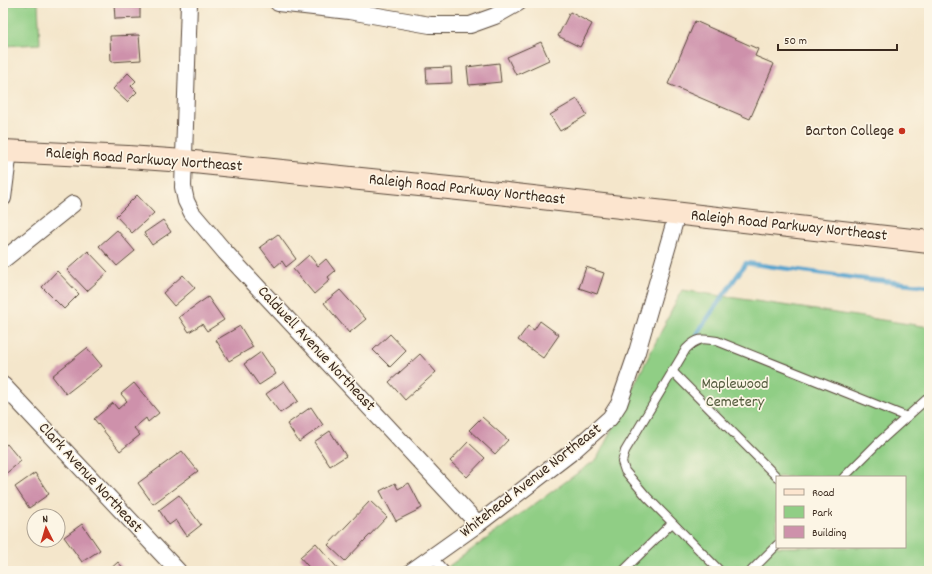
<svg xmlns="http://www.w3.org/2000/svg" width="932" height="574" viewBox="0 0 932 574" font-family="Dekko,sans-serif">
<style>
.green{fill:#90ce85;stroke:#667c52;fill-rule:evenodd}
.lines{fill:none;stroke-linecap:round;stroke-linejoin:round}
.stream{stroke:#55a3ce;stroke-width:4.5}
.building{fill:#ce91ab}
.lane-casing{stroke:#574638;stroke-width:10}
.street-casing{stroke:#574638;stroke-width:18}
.secondary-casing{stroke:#574638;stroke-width:24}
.lane{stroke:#fff;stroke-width:8}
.street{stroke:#fff;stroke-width:16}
.secondary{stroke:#fce5cf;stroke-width:22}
.poi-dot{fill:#c8321e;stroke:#fcf5e5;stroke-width:1.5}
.labels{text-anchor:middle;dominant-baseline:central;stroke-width:3.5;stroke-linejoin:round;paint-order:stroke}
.poi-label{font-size:16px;fill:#3b2a1e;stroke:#fcf5e5;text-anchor:end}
.street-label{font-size:16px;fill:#3b2a1e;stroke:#fcf5e5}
.park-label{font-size:16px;fill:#545b3d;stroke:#fcf5e5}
</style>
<rect width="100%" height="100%" fill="#fcf5e5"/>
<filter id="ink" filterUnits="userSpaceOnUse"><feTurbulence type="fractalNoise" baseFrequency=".025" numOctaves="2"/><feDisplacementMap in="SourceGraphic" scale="8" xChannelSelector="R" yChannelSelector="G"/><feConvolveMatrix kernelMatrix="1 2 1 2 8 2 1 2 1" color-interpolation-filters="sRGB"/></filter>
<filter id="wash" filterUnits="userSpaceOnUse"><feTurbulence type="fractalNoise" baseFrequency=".012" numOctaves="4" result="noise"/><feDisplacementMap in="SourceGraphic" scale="16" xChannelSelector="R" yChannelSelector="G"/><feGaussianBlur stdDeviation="0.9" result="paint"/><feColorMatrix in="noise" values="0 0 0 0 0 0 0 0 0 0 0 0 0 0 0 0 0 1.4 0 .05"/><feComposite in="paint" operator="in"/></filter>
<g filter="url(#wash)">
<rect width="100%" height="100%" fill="#f4e6cb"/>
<path class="green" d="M 3,3 L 38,3 L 40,44 L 3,46 Z
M 682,290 L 929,327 L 929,571 L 442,571 L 597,459 ZM 777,477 L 905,477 L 905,547 L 777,547 Z"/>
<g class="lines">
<path class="stream" d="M 697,333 L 746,263 L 856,278 L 929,286"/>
</g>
<g id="blocks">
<path class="building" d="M 114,3 L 140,3 L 140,18 L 115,19 Z
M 570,12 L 592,24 L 580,47 L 558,36 Z
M 695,21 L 758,49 L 755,56 L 774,64 L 750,119 L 668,84 Z
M 139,35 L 141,60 L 111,62 L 110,36 Z
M 541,42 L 549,60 L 516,75 L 507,57 Z
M 499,63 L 501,82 L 469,85 L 467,67 Z
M 451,67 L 452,83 L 427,84 L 426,68 Z
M 128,73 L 136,81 L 131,86 L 137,92 L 127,102 L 113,89 Z
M 577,99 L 587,115 L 560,131 L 550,115 Z
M 137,195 L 154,213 L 132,233 L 116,216 Z
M 163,220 L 171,232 L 152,245 L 144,233 Z
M 117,230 L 135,251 L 117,266 L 99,246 Z
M 278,234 L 296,259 L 286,267 L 282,261 L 275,267 L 260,247 Z
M 88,251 L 108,272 L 87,291 L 67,270 Z
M 309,255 L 318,266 L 326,259 L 335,271 L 328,277 L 330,280 L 314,294 L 293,269 Z
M 586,267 L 604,273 L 597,294 L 579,288 Z
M 57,271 L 79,294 L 64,309 L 42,287 Z
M 183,275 L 195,288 L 174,306 L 163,293 Z
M 340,290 L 366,319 L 349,333 L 324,303 Z
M 208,297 L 224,320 L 207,331 L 202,324 L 189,332 L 179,317 Z
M 540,321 L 559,335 L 543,358 L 518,340 L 528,326 L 534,330 Z
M 240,326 L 253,347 L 229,361 L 216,340 Z
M 390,334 L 406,351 L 390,367 L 373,350 Z
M 87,348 L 102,366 L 66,394 L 52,376 Z
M 261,352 L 276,374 L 259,385 L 244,364 Z
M 420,354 L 436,372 L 405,400 L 389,382 Z
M 284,381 L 298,401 L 280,413 L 266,394 Z
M 134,383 L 159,413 L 148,422 L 146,418 L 134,428 L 140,435 L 120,451 L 94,419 L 113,403 L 118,409 L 127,401 L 121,394 Z
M 311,407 L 323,425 L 299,442 L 287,424 Z
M 482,417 L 508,440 L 495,454 L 469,430 Z
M 330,431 L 346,456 L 330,466 L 314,442 Z
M 468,442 L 485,458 L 467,477 L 450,461 Z
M 7,444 L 21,461 L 3,476 L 3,447 Z
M 182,451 L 198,471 L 153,504 L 138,483 Z
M 35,473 L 49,494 L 29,508 L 15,487 Z
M 395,483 L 398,489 L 409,483 L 422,508 L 396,521 L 380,491 Z
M 179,495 L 201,525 L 187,536 L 176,520 L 169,525 L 159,510 Z
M 370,501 L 387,517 L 345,561 L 328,545 Z
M 82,524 L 100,550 L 82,562 L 64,537 Z
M 316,543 L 340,571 L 312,571 L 300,557 Z
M 118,562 L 126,571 L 108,571 Z"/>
</g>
</g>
<g filter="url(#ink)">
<use href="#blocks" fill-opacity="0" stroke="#574638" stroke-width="1"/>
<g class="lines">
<g class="lane-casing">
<path id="lane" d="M 672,371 L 777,477
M 844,477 L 879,442 L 929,397
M 432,557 L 445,571
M 623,571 L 672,523
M 720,571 L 647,497 L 625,471 L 622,462 L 625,451 L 686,349 C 697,338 702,338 717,341 L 907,417
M 751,571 L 777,545"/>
</g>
<g class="street-casing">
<path id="street" d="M 189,3 L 183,187 L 186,201 L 192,213 L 225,252 L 478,524
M 278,3 L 349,11 L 430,25 L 470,25 L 495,16 L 518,3
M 3,198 L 9,151
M 3,260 L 73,204
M 3,385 L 178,571
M 412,571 L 478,524 L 572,452 L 610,418 L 619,404 L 637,352 L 677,214"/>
</g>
<g class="secondary-casing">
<path id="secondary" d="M 3,151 L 128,157 L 184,161 L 498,193 L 929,242"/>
</g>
<use href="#lane" class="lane"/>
<use href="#street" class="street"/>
<use href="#secondary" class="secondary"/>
</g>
</g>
<circle class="poi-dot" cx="902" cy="131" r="4"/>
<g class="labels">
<g class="poi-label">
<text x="894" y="131">Barton College</text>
</g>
<g class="street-label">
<text transform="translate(144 160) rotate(4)">Raleigh Road Parkway Northeast</text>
<text transform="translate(467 190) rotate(6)">Raleigh Road Parkway Northeast</text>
<text transform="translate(789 226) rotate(6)">Raleigh Road Parkway Northeast</text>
<text transform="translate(316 349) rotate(47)">Caldwell Avenue Northeast</text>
<text transform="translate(90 478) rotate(47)">Clark Avenue Northeast</text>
<text transform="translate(531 481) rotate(-38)">Whitehead Avenue Northeast</text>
</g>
<g class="park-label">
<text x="735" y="384">Maplewood<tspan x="735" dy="18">Cemetery</tspan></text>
</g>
</g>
<rect width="932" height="574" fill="none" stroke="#fcf5e5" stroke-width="16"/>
<rect x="776" y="476" width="130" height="72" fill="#fcf5e5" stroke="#afa495"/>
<rect x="784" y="489" width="20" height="6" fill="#fce5cf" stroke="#afa495"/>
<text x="812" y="496" font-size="12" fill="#3b2a1e">Road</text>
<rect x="784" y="506" width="20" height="12" fill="#90ce85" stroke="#afa495"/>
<text x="812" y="516" font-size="12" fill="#3b2a1e">Park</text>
<rect x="784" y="526" width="20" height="12" fill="#ce91ab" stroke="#afa495"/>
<text x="812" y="536" font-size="12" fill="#3b2a1e">Building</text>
<g transform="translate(46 528) rotate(355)"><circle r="19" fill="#fcf5e5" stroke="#afa495"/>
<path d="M0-3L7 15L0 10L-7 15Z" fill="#c8321e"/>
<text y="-6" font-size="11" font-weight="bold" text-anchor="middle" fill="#3b2a1e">N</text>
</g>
<path d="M778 44v6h119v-6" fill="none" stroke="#3b2a1e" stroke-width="2"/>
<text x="784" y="44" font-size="12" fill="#3b2a1e" stroke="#fcf5e5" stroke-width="3" paint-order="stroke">50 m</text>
</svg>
